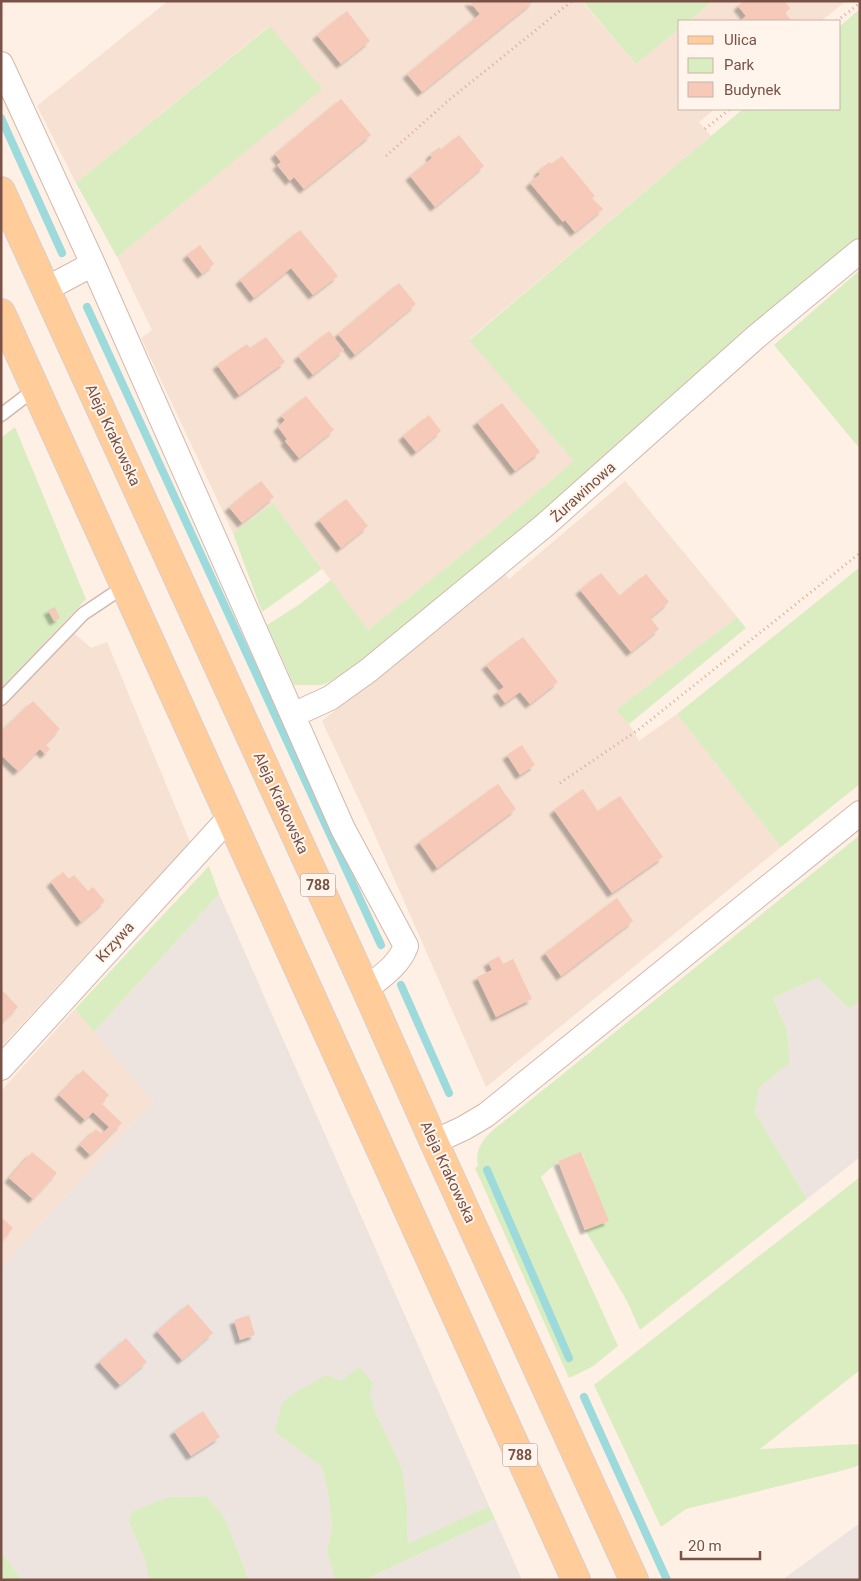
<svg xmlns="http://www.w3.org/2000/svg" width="861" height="1581" viewBox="0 0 861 1581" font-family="Roboto,sans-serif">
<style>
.residential{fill:#f6e1d2}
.industrial{fill:#ede4df}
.green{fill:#d9edc1}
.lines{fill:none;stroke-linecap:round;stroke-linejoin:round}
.stream{stroke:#9cdadc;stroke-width:8}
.building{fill:#f6c9b9;filter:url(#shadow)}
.lane-casing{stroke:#d3b8ac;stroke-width:15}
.street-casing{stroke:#d3b8ac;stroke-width:26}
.primary-casing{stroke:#d9cfcb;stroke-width:30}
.path{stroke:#dbac9c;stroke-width:3;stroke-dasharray:1 4;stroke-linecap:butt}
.lane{stroke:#fff;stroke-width:12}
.street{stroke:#fff;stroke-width:24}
.primary{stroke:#ffcc9a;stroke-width:28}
.labels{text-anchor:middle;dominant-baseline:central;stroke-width:4;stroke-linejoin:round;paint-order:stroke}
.shield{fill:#fff5ec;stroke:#a18378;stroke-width:1}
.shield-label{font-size:14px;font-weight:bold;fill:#795247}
.street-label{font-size:15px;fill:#795247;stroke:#fff5ec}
</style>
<defs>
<filter id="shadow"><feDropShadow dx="-4.5" dy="4.5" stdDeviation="1" flood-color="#0004"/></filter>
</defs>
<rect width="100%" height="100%" fill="#fef0e4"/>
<path class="residential" d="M 168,1 L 586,1 L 584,4 L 636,64 L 680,28 L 680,109 L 715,109 L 699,122 L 711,136 L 469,339 L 574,461 L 478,542 L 368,630 L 273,503 L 233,533 L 141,338 L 152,330 L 117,257 L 321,89 L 269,26 L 76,183 L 37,106 Z
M 713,1 L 846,1 L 821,21 L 689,21 Z
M 625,481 L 737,617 L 616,710 L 629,724 L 639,741 L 677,714 L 781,847 L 486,1087 L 366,815 L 322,721 L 504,573 L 509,579 Z
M 74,633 L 91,648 L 107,642 L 190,842 L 1,1047 L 1,710 Z
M 75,1009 L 153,1102 L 89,1171 L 1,1268 L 1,1091 Z"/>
<path class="industrial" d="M 219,894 L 489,1506 L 408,1545 L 407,1505 L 402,1468 L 376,1414 L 359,1367 L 275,1432 L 322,1467 L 328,1493 L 332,1527 L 327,1551 L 336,1578 L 332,1580 L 249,1580 L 225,1518 L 206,1496 L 168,1497 L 129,1522 L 145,1560 L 149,1580 L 22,1580 L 1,1551 L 1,1268 L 89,1171 L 153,1102 L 94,1032 Z
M 818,978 L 849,1009 L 860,1001 L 860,1157 L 807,1199 L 755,1112 L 759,1088 L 790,1061 L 787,1030 L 773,998 Z
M 495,1519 L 522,1580 L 364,1580 Z
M 860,1523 L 860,1580 L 782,1580 Z"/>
<path class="green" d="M 586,1 L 713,1 L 689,21 L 680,21 L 680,28 L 636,64 L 584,3 Z
M 860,9 L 860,239 L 580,484 L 491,559 L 341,676 L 322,685 L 294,685 L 267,625 L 297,606 L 331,580 L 368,630 L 478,542 L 574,461 L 469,340 L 743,109 L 840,109 L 840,26 Z
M 270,26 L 322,89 L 117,257 L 76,183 Z
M 860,270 L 860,449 L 774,345 Z
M 15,427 L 86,599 L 1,688 L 1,438 Z
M 273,503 L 322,569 L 262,612 L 233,533 Z
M 860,567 L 860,784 L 781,847 L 677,714 Z
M 737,617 L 746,628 L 629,724 L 616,710 Z
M 860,835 L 860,1001 L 849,1009 L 818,978 L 773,998 L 787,1030 L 790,1062 L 759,1088 L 755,1112 L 807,1199 L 640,1330 L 627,1301 L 585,1230 L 608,1220 L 582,1153 L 558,1161 L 541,1177 L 618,1346 L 592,1367 L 569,1378 L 475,1168 L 478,1166 C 473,1141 495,1129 512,1115 Z
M 209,866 L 219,894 L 94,1032 L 75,1009 Z
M 860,1177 L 860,1370 L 760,1449 L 860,1444 L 860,1465 L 841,1471 L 686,1509 L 661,1527 L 594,1385 Z
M 359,1367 L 373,1383 L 370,1395 L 376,1414 L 402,1468 L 407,1505 L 408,1544 L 489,1506 L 495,1519 L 364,1580 L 332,1580 L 335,1578 L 327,1551 L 332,1527 L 328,1493 L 322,1467 L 275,1432 L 282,1403 L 291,1395 L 326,1375 L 341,1381 Z
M 206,1496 L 225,1518 L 249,1580 L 149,1580 L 145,1560 L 129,1522 L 132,1512 L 168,1497 Z
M 1,1551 L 22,1580 L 1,1580 Z"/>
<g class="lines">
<path class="stream" d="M 1,118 L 62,253
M 87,307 L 381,945
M 401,985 L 449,1093
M 487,1170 L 569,1358
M 584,1397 L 667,1580"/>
</g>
<path class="building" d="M 469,1 L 534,1 L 422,92 L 407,74 L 480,14 Z
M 744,1 L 784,1 L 790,8 L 785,13 L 792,21 L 740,21 L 746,16 L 738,6 Z
M 347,11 L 370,41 L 341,64 L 317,35 Z
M 341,99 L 371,135 L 304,189 L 294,177 L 290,181 L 277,165 L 281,162 L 275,154 Z
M 459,135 L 484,166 L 435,207 L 410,176 L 432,158 L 430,155 L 437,149 L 439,147 L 441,150 Z
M 562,156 L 595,196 L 592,198 L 603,209 L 575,232 L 565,220 L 563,222 L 530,183 L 540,174 L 538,172 L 549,162 L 552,164 Z
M 300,230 L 338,276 L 313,295 L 291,268 L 254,298 L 240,280 Z
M 200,245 L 214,264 L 202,274 L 187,255 Z
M 399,283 L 416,304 L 355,355 L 338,334 Z
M 329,331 L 344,350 L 313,375 L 298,356 Z
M 266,337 L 285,362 L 239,395 L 217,365 L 247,344 L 250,348 Z
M 306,396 L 334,430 L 299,458 L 285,441 L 287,439 L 278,427 L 285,420 L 281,416 Z
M 502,403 L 540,452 L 515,471 L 477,422 Z
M 429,415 L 441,431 L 416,452 L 403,436 Z
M 261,481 L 274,497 L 242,523 L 229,507 Z
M 346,499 L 368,526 L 341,548 L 319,520 Z
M 601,573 L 620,596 L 646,574 L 669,602 L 650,618 L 659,629 L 631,652 L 580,590 Z
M 55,607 L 60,618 L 54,621 L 48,610 Z
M 523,637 L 558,682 L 530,704 L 520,692 L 505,703 L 497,692 L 504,687 L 486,665 Z
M 33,701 L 60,729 L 45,744 L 50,749 L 45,754 L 40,749 L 18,771 L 1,755 L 1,732 Z
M 522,745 L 535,765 L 520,775 L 507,755 Z
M 498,784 L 516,809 L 437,868 L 419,842 Z
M 583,789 L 598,811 L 620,796 L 663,857 L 612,893 L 554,810 Z
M 63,872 L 69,879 L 74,875 L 88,891 L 93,887 L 105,901 L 81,922 L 51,882 Z
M 617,898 L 633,921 L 561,976 L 545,953 Z
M 499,956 L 503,964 L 513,959 L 532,999 L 496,1017 L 477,977 L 492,970 L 488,962 Z
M 1,989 L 18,1007 L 1,1023 Z
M 83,1070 L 109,1095 L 101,1103 L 122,1123 L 90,1155 L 80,1145 L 96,1129 L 102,1134 L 109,1127 L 93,1112 L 85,1120 L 59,1095 Z
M 32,1152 L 57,1173 L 33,1199 L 9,1178 Z
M 581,1152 L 609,1221 L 585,1230 L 558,1161 Z
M 1,1217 L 13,1228 L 1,1242 Z
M 188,1304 L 213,1333 L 182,1360 L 157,1331 Z
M 249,1315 L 255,1335 L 240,1340 L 234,1320 Z
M 126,1338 L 147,1362 L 120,1385 L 99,1362 Z
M 203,1411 L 220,1437 L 191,1456 L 174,1431 Z"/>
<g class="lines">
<g class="lane-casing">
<path id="lane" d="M 1,415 L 35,389
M 1,699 L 83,614 L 125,586"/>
</g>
<g class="street-casing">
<path id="street" d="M 1,64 L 93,264 L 343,829 L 406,946 C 399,965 382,976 366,989
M 46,289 L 93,264
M 293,715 L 330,698 L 369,670 L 545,525 L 757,336 L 860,251
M 1,1068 L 230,817
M 434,1142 L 464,1128 L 486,1115 L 860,813"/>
</g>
<g class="primary-casing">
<path id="primary" d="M 1,191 L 366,989 L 434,1142 L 634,1580
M 1,313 L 576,1580"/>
</g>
<path class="path" d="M 837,21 L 860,3
M 705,129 L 730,109
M 386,156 L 449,100 L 572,1
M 560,783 L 638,730 L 860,553"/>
<use href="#lane" class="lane"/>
<use href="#street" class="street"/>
<use href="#primary" class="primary"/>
</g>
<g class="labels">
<g class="shield">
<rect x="300.5" y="873.5" width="35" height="23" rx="4"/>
<rect x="502.5" y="1443.5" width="35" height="23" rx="4"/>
</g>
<g class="shield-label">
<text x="318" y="885">788</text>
<text x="520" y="1455">788</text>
</g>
<g class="street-label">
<text transform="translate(113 435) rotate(65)">Aleja Krakowska</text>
<text transform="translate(583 492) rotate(-42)">Żurawinowa</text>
<text transform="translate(281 803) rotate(65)">Aleja Krakowska</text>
<text transform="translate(115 942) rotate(-48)">Krzywa</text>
<text transform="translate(448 1172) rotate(65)">Aleja Krakowska</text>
</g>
</g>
<rect width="861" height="1581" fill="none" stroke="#795247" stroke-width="5"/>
<rect x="678" y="20" width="162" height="90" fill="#fff5ec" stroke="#c9b4aa"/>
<rect x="688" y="36" width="25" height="8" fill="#ffcc9a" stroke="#c9b4aa"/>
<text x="724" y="45" font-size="15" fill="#795247">Ulica</text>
<rect x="688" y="58" width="25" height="15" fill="#d9edc1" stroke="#c9b4aa"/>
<text x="724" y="70" font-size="15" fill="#795247">Park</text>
<rect x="688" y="82" width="25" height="15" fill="#f6c9b9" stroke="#c9b4aa"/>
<text x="724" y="95" font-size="15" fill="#795247">Budynek</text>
<path d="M681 1551v8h79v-8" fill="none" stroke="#795247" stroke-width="2.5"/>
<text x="688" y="1551" font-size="15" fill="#795247" stroke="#fff5ec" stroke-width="4" paint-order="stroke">20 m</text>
</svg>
